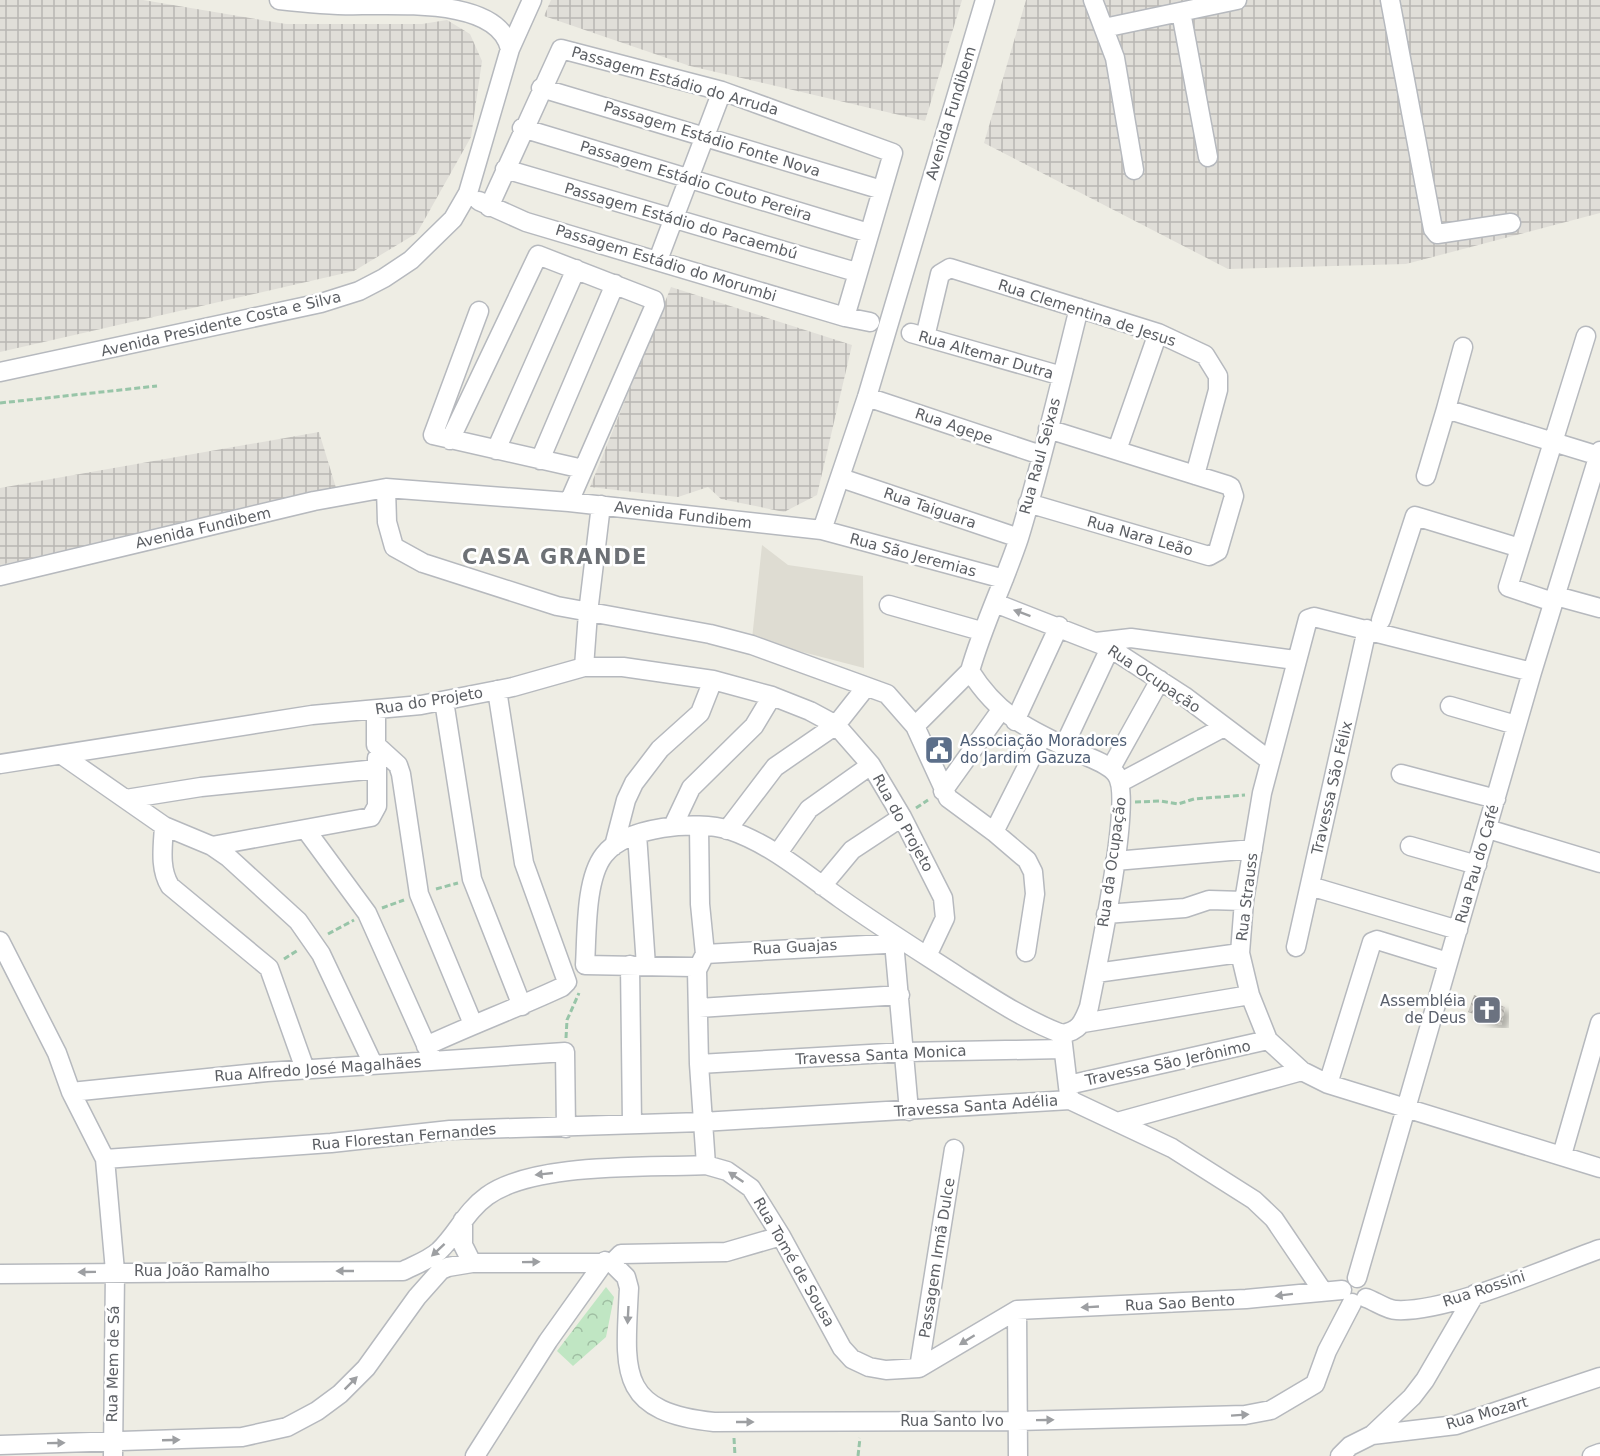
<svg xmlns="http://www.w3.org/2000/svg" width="1600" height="1456" viewBox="0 0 1600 1456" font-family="'DejaVu Sans',sans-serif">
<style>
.industrial{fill:url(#industrial-grid)}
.education{fill:#dedcd2}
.park{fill:url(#park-crowns)}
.building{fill:url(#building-cross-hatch);filter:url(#shadow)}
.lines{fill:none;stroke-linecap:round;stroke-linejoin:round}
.minor-casing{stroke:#b6b9be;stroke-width:21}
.path{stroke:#98c5a8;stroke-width:3;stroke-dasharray:6 3;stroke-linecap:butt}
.minor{stroke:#fff;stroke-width:18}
.oneway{fill:#9d9fa2}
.labels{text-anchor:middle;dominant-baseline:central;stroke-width:5;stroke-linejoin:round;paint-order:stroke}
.street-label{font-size:15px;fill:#5c5f64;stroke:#fff}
.service-label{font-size:15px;fill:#4e5e75;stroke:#fff;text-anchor:start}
.worship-label{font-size:15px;fill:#5b616d;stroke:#fff;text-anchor:end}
.district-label{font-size:21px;font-weight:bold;letter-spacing:1.5px;fill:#6d7176;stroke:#fff}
</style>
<defs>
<pattern id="industrial-grid" width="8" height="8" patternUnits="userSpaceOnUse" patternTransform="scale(1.5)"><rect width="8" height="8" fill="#e0ded8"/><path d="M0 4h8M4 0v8" fill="none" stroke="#b9b7b3"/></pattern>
<pattern id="park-crowns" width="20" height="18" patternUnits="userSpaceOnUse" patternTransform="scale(1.5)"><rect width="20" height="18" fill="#c0e6c3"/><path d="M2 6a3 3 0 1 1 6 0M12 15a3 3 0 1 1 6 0" fill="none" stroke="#9fbea2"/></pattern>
<pattern id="building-cross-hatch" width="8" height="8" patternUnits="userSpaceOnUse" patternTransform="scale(1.5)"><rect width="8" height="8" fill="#cac7c1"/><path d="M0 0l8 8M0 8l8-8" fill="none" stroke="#a7a5a0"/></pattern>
<filter id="shadow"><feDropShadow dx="5.5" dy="5.5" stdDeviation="3" flood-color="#0004"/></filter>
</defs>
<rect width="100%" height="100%" fill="#eeede4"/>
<path class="industrial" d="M 0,0 L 143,0 L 286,24 L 422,24 L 447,20 L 470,34 L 482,61 L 471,137 L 417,233 L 354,271 L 0,352 Z
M 551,0 L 962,0 L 925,121 L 690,66 L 544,16 Z
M 1026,0 L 1600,0 L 1600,213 L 1406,264 L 1228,269 L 984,143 Z
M 671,287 L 852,345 L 817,495 L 784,512 L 721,499 L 708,487 L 678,497 L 590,487 Z
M 319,432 L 337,491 L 0,565 L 0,488 Z"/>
<path class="education" d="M 762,545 L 788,565 L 863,576 L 864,668 L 752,639 Z"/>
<path class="park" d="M 606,1287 L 614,1297 L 606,1337 L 573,1366 L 557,1351 Z"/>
<path class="building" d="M 1474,995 L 1505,1007 L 1501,1025 L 1468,1012 Z"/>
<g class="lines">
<g class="minor-casing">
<path id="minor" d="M 279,0 C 306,3 335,6 362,5 C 408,5 499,0 510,49
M 1093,0 L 1115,58 L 1134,170
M 1390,0 L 1433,229 L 1437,234 L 1511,223
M 1181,12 L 1208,157
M 1104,28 L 1237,0
M 541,88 L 882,190
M 522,128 L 869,233
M 505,169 L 856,272
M 479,201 L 526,222 L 845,317 L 870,322
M 489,207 L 561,49 L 722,91 L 893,153 L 845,317
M 658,260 L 722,91
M 479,311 L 433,435 L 583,469
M 911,333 L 1062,376
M 925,337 L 940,274 L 950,268 L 1158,333 L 1205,355 L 1218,376 L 1218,390 L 1195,475
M 0,372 L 321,303 L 359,291 L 384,278 L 411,260 L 453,219 L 468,193 L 510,49 L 532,0
M 867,397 L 1041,455
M 1446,409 L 1463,347
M 450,440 L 538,255 L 654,300 L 655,305 L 569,502
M 496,450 L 576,269
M 1117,450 L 1158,333
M 540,460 L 615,284
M 1426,476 L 1446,409 L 1599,456
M 841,478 L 1019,538
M 386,488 L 387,522 L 394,547 L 423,563 L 557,606 L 710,634 L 752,645 L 887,694 L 915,726 L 948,798 L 994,832 L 1027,860 L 1033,872 L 1035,894 L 1026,952
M 1028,503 L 1209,556 L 1218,551 L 1234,496 L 1231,487 L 1227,485 L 1048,429
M 822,530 L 1004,579
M 0,576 L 314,501 L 386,488 L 569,502 L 822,530 L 867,397 L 985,0
M 1556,596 L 1600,608
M 1553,602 L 1508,587 L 1586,336
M 995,603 L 1110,648 L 1184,696 L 1269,760
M 889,605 L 981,631
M 1381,620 L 1415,516 L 1520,548
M 1096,642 L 1131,638 L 1295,660
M 584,667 L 588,613 L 601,505
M 1532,672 L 1314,617 L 1308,619 L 1262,793 L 1244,901 L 1240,953 L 1250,995 L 1268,1040 L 1302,1071 L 1328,1084 L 1600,1168
M 444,701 L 472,879 L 522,1006
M 1450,706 L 1516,725
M 376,711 L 376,745 L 398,765 L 401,774 L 419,894 L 473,1024
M 1015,721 L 1059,626
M 915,726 L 970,671
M 1064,746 L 1110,648
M 62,755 L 164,826 L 212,846 L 228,857 L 298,921 L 321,954 L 373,1064
M 0,764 L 312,715 L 421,705 L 513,687 L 584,667 L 623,667 L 713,680 L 772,696 L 810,711 L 836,725 L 871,765 L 902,817 L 943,898 L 945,918 L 927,956
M 1111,768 L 1160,680
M 1401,774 L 1496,799
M 1121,782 L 1224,727
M 943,791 L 1001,710
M 126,799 L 201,787 L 377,769
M 164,826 C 163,846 159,868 170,886 L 269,968 L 305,1069
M 673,826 L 691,788 L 754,726 L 772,696
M 699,826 L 700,904 L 705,954
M 1488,829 L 1600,863
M 306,830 L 367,913 L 431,1056
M 727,830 L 775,767 L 836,725 L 866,687
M 994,832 L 1042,737
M 637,834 L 646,966
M 212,846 L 371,817 L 377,806 L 377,758
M 614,846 L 626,800 L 634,783 L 660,749 L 700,713 L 713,680
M 1410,846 L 1477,865
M 778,853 L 809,809 L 871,765
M 1115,861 L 1253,849
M 822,886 L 852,850 L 902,817
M 1310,886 L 1458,930
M 1106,914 L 1185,908 L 1209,900 L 1244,901
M 0,941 L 57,1053 L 71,1092 L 105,1159 L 115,1271 L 113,1456
M 894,942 L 909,1111
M 1296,947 L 1367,629
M 630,965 L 632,1124
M 697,970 L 705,954 L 903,943
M 1096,973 L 1240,953
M 699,1008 L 900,995
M 1083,1023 L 1250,995
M 1062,1036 L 1069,1095
M 426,1046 C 471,1025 517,1008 562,987 L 567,982 L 524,863 L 497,690
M 699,1064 L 904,1052 L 1063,1049
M 1328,1084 L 1372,942 L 1377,940 L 1448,962
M 1068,1085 L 1268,1040
M 71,1092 L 267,1072 L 565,1052 L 566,1128
M 1117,1122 L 1302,1071
M 1562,1155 L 1600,1023
M 105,1159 L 331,1143 L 450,1130 L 702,1122 L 1070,1100 L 1172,1148 L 1254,1200 L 1274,1219 L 1322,1290
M 706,1165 L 699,1064 L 697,970 L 693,967 L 585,965 C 587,934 585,879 604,855 C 626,826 697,820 729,830 C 771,844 805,874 841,899 C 879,926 919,951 959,977 C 992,998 1025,1020 1062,1034 C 1079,1031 1083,1023 1089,1007 C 1096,971 1134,797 1116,774 C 1108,763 1089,758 1077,752 C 1031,731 998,716 970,671 C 983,625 1004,583 1019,538 C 1042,462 1060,384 1079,308
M 463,1220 L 463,1245 L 472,1263
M 612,1263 L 626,1277 L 629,1288 C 625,1370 616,1412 714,1422 L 1017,1421 L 1245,1415 L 1271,1410 L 1315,1384 L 1327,1351 L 1352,1303
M 612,1263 L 621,1254 L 726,1252 L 781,1236
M 0,1274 L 403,1271 C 415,1265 429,1260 439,1251 C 457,1234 466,1211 487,1196 C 534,1162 647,1168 706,1165 L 727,1171 L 751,1188 L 781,1236 L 842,1348 L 852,1359 L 869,1367 L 886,1370 L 919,1368 L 1017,1310 L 1246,1299 L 1342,1290
M 1357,1278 L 1532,672 L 1600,451
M 1366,1298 C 1375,1301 1387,1310 1396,1310 C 1447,1313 1549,1267 1600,1249
M 1017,1310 L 1018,1456
M 919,1368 L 954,1149
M 1372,1435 L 1456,1425 L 1600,1377
M 0,1445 L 242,1437 L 287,1427 L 317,1411 L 340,1394 L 366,1368 L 417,1297 L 441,1270 L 448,1267 L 472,1263 L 612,1263
M 475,1456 L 548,1341 L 605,1261
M 1340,1456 L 1350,1446 L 1372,1435 L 1412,1397 L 1425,1380 L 1475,1294
M 1592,1456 L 1600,1453"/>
</g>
<path class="path" d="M 0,403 L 157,386
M 1135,802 L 1160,801 L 1178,804 L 1194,799 L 1245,795
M 916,808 L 928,800
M 436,889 L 458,883
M 382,908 L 404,900
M 328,934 L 354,920
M 284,959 L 298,950
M 566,1038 L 567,1020 L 579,993
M 734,1438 L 735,1456
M 858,1456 L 860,1438"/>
<use href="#minor" class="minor"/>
</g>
<defs><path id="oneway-solid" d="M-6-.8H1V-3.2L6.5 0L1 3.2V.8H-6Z" transform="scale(1.5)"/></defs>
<g class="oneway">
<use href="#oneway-solid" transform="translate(1022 613) rotate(-160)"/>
<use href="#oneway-solid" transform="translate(544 1174) rotate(174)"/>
<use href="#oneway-solid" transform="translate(736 1177) rotate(-146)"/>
<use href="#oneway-solid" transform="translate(438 1250) rotate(137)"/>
<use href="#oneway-solid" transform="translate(531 1262) rotate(-1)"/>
<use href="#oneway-solid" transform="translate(345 1271) rotate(-180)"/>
<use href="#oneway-solid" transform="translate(87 1272) rotate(179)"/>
<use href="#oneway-solid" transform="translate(1284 1295) rotate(173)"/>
<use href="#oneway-solid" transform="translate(1090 1307) rotate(177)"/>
<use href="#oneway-solid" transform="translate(628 1315) rotate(93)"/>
<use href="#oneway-solid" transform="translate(967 1340) rotate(148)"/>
<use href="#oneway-solid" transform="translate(351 1383) rotate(-45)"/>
<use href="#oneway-solid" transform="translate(1240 1415) rotate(-4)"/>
<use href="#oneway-solid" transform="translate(1045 1420) rotate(-1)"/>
<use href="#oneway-solid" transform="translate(745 1422)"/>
<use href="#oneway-solid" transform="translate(171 1440) rotate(-2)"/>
<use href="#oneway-solid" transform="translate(56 1443) rotate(-1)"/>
</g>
<defs>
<g id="civic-square" transform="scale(1.5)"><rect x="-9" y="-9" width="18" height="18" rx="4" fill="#5c6f8a" stroke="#fff"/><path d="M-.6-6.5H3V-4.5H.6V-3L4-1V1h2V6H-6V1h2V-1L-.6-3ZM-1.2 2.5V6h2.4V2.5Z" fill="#fff"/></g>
<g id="church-square" transform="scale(1.5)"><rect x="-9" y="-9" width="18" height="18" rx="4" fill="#6b7280" stroke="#fff"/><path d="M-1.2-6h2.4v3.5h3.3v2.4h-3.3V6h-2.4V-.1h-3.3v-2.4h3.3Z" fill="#fff"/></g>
</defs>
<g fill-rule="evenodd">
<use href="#civic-square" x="939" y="750"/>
<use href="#church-square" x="1487" y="1010"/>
</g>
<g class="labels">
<g class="street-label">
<text transform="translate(675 81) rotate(16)">Passagem Estádio do Arruda</text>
<text transform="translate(951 113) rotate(-73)">Avenida Fundibem</text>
<text transform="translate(712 139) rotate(17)">Passagem Estádio Fonte Nova</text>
<text transform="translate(696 181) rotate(17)">Passagem Estádio Couto Pereira</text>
<text transform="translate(681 221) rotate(16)">Passagem Estádio do Pacaembú</text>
<text transform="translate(666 263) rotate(17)">Passagem Estádio do Morumbi</text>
<text transform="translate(1087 313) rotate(18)">Rua Clementina de Jesus</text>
<text transform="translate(221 324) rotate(-13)">Avenida Presidente Costa e Silva</text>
<text transform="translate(986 355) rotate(16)">Rua Altemar Dutra</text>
<text transform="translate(954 426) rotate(19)">Rua Agepe</text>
<text transform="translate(1040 456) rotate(-75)">Rua Raul Seixas</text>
<text transform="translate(930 508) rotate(19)">Rua Taiguara</text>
<text transform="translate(683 515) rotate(7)">Avenida Fundibem</text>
<text transform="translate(203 528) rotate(-13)">Avenida Fundibem</text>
<text transform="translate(1140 536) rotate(16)">Rua Nara Leão</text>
<text transform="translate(913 555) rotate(15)">Rua São Jeremias</text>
<text transform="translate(1154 679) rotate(34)">Rua Ocupação</text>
<text transform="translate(429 701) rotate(-9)">Rua do Projeto</text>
<text transform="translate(1332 788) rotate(-77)">Travessa São Félix</text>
<text transform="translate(903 823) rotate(61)">Rua do Projeto</text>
<text transform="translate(1112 862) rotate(-82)">Rua da Ocupação</text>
<text transform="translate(1477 864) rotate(-74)">Rua Pau do Café</text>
<text transform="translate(1247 897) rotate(-83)">Rua Strauss</text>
<text transform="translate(795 947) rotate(-3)">Rua Guajas</text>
<text transform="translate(881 1055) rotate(-3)">Travessa Santa Monica</text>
<text transform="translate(1168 1063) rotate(-12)">Travessa São Jerônimo</text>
<text transform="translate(318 1069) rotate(-4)">Rua Alfredo José Magalhães</text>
<text transform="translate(976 1106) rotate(-4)">Travessa Santa Adélia</text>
<text transform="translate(404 1137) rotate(-5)">Rua Florestan Fernandes</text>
<text transform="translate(937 1258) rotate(-81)">Passagem Irmã Dulce</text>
<text transform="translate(794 1262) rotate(60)">Rua Tomé de Sousa</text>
<text x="202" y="1271">Rua João Ramalho</text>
<text transform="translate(1484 1289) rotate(-18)">Rua Rossini</text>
<text transform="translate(1180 1303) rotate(-3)">Rua Sao Bento</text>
<text transform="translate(113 1364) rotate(-89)">Rua Mem de Sá</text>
<text transform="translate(1487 1413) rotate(-16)">Rua Mozart</text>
<text x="952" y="1421">Rua Santo Ivo</text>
</g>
<g class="service-label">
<text x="960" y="741">Associação Moradores<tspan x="960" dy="17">do Jardim Gazuza</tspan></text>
</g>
<g class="worship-label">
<text x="1466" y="1001">Assembléia<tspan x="1466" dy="17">de Deus</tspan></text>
</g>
<g class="district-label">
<text x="555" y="557">CASA GRANDE</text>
</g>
</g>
</svg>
